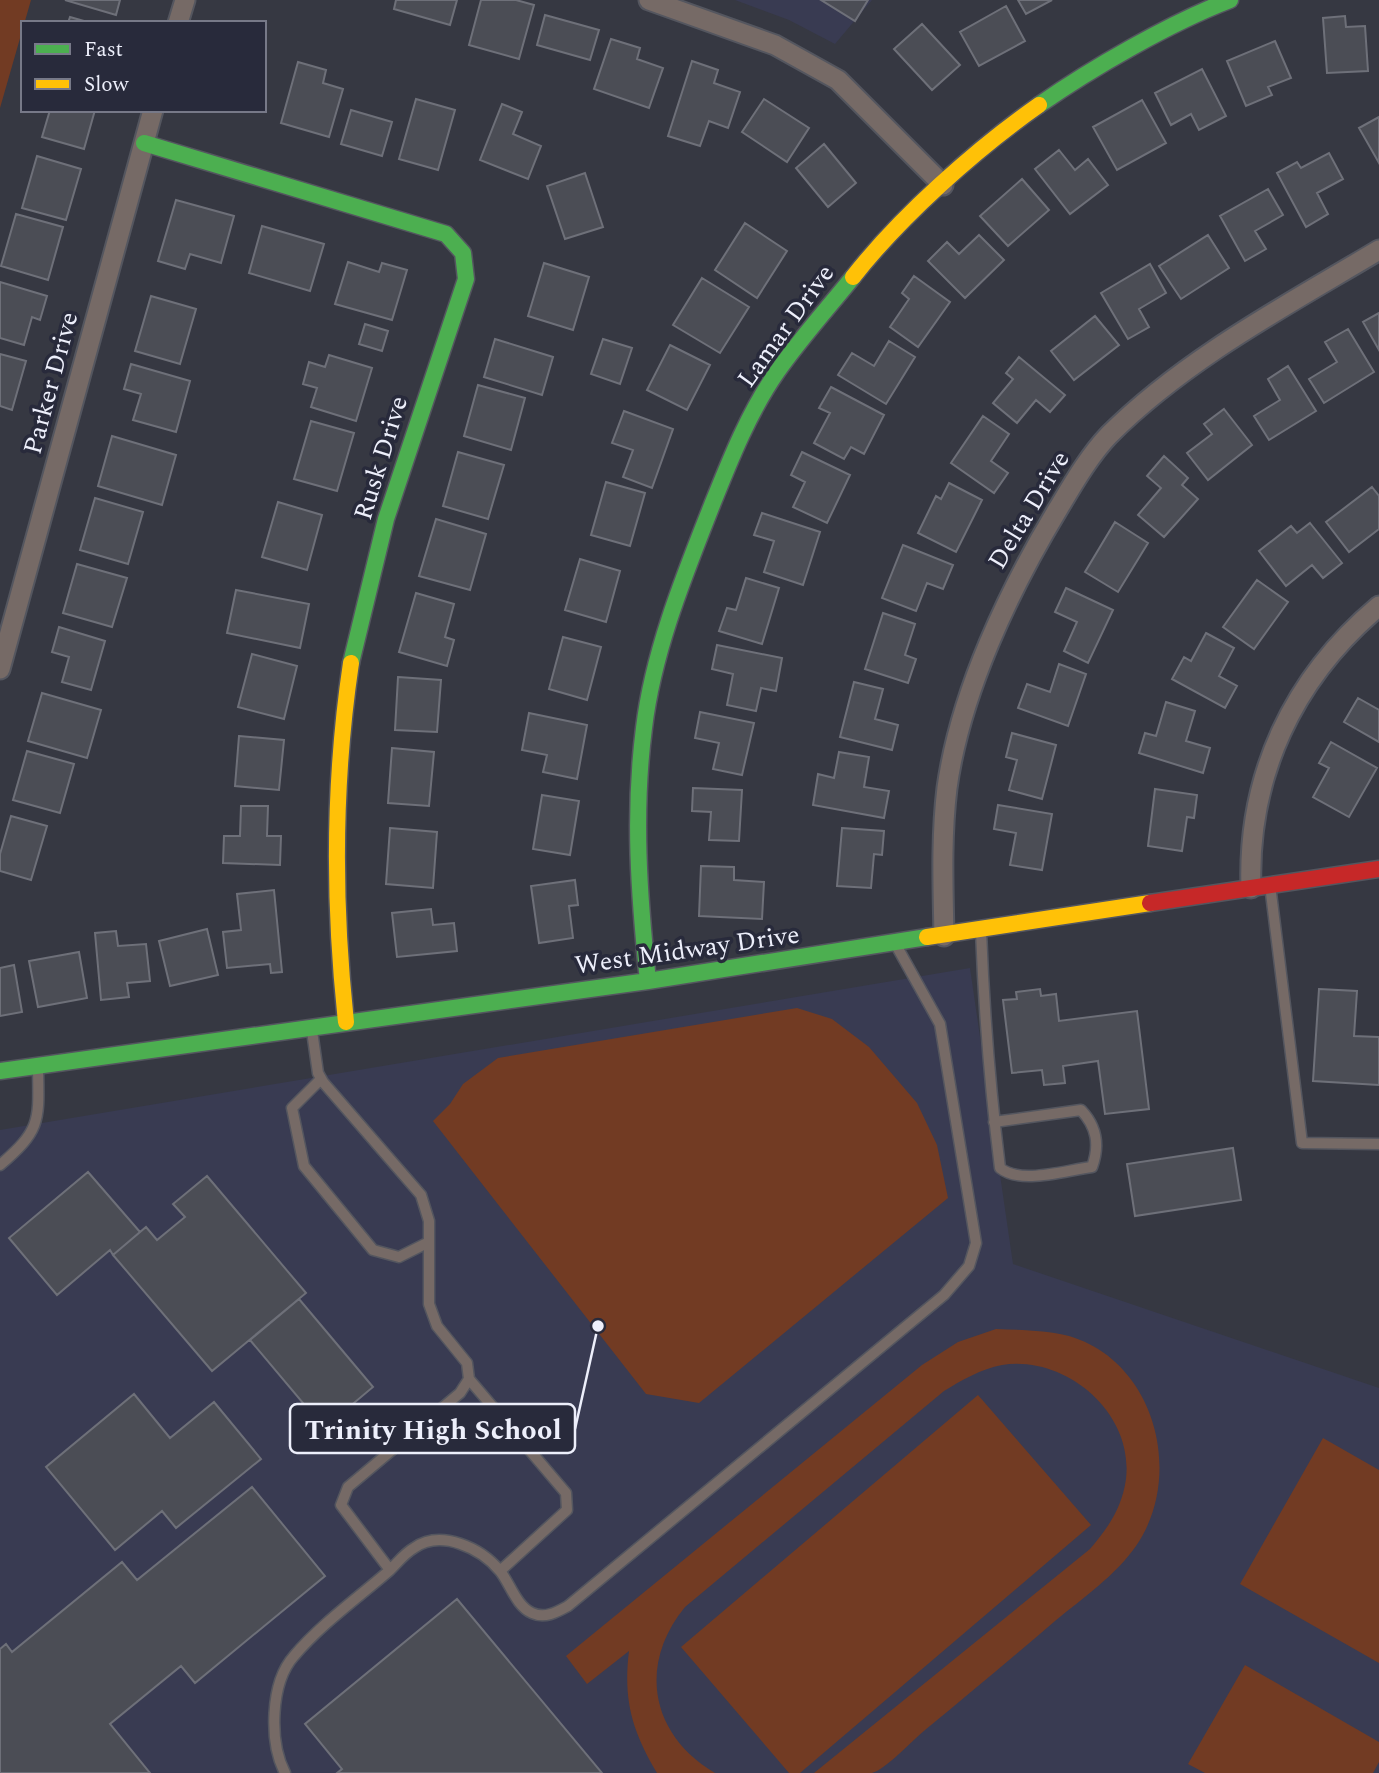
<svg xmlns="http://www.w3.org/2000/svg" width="1379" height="1773" viewBox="0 0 1379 1773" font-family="Spectral,serif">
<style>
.built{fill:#393b52}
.green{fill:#723b23}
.building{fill:#4b4d55;stroke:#6e7079;stroke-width:2}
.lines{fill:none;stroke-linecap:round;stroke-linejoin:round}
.lane-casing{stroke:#54565f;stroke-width:13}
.street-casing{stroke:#54565f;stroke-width:23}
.fast-casing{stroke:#54565f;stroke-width:19}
.slow-casing{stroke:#54565f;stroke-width:19}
.jam-casing{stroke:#54565f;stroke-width:19}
.lane{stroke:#766a66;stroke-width:10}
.street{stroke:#766a66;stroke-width:19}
.fast{stroke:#4caf50;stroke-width:16}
.slow{stroke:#ffc107;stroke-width:16}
.jam{stroke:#c62828;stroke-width:16}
.labels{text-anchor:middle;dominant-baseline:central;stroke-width:7;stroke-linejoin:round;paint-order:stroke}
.street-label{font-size:26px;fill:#edeffb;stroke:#282a3b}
.leader{fill:none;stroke:#edeffb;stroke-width:2.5}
.callout-dot{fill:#edeffb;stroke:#282a3b;stroke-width:2.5}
.callout{fill:#282a3b;stroke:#edeffb;stroke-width:2.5}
.callout-label{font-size:28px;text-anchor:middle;font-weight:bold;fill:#edeffb}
</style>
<rect width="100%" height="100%" fill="#363842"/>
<path class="built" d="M 735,0 L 872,0 L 835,44 L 789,20 Z
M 970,968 L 1013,1264 L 1379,1388 L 1379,1773 L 0,1773 L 0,1130 Z"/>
<path class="green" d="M 0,0 L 31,0 L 0,108 Z
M 797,1008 L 832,1019 L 869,1047 L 917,1103 L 937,1145 L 948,1198 L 699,1403 L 646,1394 L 433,1121 L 450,1104 L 463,1084 L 498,1058 Z
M 996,1329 C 1021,1330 1045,1330 1069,1336 C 1155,1361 1185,1475 1136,1546 C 1116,1575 1083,1598 1055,1621 C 1012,1658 969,1694 925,1730 C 914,1739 885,1770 872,1773 C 855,1773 832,1773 814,1773 L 1090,1549 C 1108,1528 1122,1508 1126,1479 C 1134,1412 1065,1355 1002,1365 C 981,1369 962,1380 944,1391 L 685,1607 C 638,1664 650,1735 715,1773 L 657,1773 C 632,1731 623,1700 629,1651 L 587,1684 L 566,1656 L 922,1365 L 958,1342 Z
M 978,1395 L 1091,1525 L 800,1773 L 789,1773 L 681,1647 Z
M 1323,1438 L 1379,1470 L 1379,1663 L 1240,1584 Z
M 1245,1665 L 1379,1742 L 1379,1762 L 1373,1773 L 1205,1773 L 1188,1764 Z"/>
<path class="building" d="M 65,0 L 120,0 L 116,15 Z
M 396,0 L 457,0 L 450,25 L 394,9 Z
M 481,0 L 516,0 L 534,5 L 519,59 L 469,45 Z
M 821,0 L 868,0 L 855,21 Z
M 1018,0 L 1052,0 L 1026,14 Z
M 1006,6 L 1025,41 L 979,66 L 960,32 Z
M 545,15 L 599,30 L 590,60 L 537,45 Z
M 1345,16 L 1346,27 L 1365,26 L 1368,71 L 1327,73 L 1323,18 Z
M 70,17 L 91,23 L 68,23 Z
M 922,24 L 960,65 L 932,90 L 894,49 Z
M 611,39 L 640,48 L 637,59 L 663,68 L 649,108 L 594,89 Z
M 1275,41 L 1291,78 L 1268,87 L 1272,95 L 1246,106 L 1227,61 Z
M 692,61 L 718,70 L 714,83 L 740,92 L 728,128 L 709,121 L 700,146 L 668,136 Z
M 298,62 L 326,70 L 323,83 L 343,89 L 329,137 L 281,123 Z
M 1202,69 L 1226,116 L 1199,130 L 1191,114 L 1171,125 L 1155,93 Z
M 416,99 L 455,110 L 438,170 L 399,159 Z
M 764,99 L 809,128 L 787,162 L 742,132 Z
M 1142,100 L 1166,143 L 1117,170 L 1093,127 Z
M 502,104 L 522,112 L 513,134 L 541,146 L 528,179 L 480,160 Z
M 50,110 L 95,110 L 84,149 L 42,137 Z
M 351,110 L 392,122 L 382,156 L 341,144 Z
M 1379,117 L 1379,163 L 1359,128 Z
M 824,144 L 856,183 L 828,207 L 796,168 Z
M 1059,150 L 1075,170 L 1088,159 L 1108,185 L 1070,214 L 1035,169 Z
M 1329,153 L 1343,179 L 1317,193 L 1328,214 L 1306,227 L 1277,173 L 1297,162 L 1301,168 Z
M 37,156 L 81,169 L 66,220 L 22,208 Z
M 585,173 L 603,227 L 565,239 L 547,186 Z
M 1022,179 L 1049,210 L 1008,246 L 980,216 Z
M 1268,189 L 1283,215 L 1255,231 L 1266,249 L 1245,261 L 1220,216 Z
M 176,200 L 234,216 L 221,263 L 190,254 L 185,269 L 158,261 Z
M 16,214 L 63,227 L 48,280 L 1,266 Z
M 745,223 L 787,251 L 757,298 L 715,270 Z
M 262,226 L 324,244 L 310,291 L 249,273 Z
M 979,235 L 1004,260 L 965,298 L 928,261 L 947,242 L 959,254 Z
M 1208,235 L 1229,268 L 1181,299 L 1159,266 Z
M 348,262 L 379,272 L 382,263 L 407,270 L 392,320 L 335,304 Z
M 544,263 L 589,277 L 573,330 L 528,316 Z
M 1150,264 L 1166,293 L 1139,309 L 1149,327 L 1128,339 L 1101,293 Z
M 914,276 L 950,302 L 918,347 L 890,327 L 909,299 L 902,293 Z
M 702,278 L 749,307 L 720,353 L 673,325 Z
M 0,282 L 47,296 L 40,320 L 32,317 L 24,345 L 0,338 Z
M 151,296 L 196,309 L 180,364 L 135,351 Z
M 1379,313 L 1379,350 L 1363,322 Z
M 1095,316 L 1119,345 L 1074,380 L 1051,351 Z
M 365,324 L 388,331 L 382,351 L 359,344 Z
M 1348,329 L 1374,372 L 1324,403 L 1309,379 L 1337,362 L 1325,342 Z
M 495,339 L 553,357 L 542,395 L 484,377 Z
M 603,339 L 632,348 L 620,384 L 591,374 Z
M 889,341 L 915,357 L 886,404 L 838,375 L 852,353 L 874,366 Z
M 670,345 L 710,365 L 687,410 L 647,390 Z
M 0,354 L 26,361 L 12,410 L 0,406 Z
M 329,355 L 372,368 L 356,421 L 311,407 L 317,388 L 303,384 L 309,362 L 325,367 Z
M 1019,357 L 1065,395 L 1050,412 L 1036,400 L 1017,423 L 993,403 L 1013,379 L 1006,373 Z
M 131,364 L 190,381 L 176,432 L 133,420 L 141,394 L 124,389 Z
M 1288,366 L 1316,411 L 1269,440 L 1254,416 L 1280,400 L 1268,379 Z
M 478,385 L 525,398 L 511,450 L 464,436 Z
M 831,387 L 884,415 L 864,454 L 851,447 L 844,459 L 814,443 L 830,413 L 819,408 Z
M 1224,409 L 1252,445 L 1208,480 L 1187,453 L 1212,434 L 1204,424 Z
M 624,411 L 673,429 L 652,488 L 623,477 L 633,450 L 612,443 Z
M 983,416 L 1009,434 L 991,461 L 1008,473 L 994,493 L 951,463 Z
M 311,421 L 354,433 L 337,491 L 294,479 Z
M 112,436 L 176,455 L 162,505 L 98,486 Z
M 458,452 L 504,465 L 488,519 L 443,506 Z
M 802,452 L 850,475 L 827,523 L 793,507 L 805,482 L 791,475 Z
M 1164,456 L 1188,478 L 1182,485 L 1198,499 L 1164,537 L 1138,515 L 1161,488 L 1147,476 Z
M 606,482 L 645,493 L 630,546 L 591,535 Z
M 949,483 L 982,500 L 956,552 L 918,533 L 936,496 L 941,499 Z
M 1372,487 L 1379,496 L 1379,529 L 1349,552 L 1326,522 Z
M 95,498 L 143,512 L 128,564 L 80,550 Z
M 278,502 L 322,515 L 307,570 L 262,557 Z
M 762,513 L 820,532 L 803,585 L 764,572 L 774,541 L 754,535 Z
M 436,519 L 486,534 L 470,590 L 419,576 Z
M 1115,522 L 1148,543 L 1118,592 L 1085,572 Z
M 1310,523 L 1342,563 L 1323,578 L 1312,565 L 1286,586 L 1259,551 L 1291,526 L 1297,533 Z
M 903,545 L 953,565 L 943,589 L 927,583 L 916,611 L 882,598 Z
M 580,559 L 620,571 L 606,622 L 565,610 Z
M 77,564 L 127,578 L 112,627 L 63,613 Z
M 746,578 L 779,588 L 762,644 L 719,631 L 727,608 L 736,610 Z
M 1257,580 L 1288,602 L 1254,649 L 1223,627 Z
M 1066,588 L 1113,610 L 1088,663 L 1064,651 L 1077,622 L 1055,612 Z
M 236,590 L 309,604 L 300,648 L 227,633 Z
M 416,593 L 454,604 L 445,637 L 454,640 L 447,666 L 399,652 Z
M 883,613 L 915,624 L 905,655 L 916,659 L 908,683 L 865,669 Z
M 59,627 L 105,641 L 91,690 L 62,682 L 69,657 L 52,652 Z
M 1206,633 L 1234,648 L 1219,676 L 1237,686 L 1225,708 L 1172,679 L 1184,657 L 1191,661 Z
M 563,637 L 601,647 L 587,700 L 549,689 Z
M 717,645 L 782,658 L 776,691 L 761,688 L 756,711 L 727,705 L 733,674 L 712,669 Z
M 252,654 L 297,666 L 284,719 L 238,707 Z
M 1059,664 L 1086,674 L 1068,726 L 1018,708 L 1027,684 L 1050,692 Z
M 398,677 L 441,680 L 437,732 L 395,730 Z
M 854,682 L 883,689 L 875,719 L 898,725 L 892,750 L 840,737 Z
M 42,693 L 101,710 L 87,758 L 28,741 Z
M 1358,698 L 1379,710 L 1379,742 L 1344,722 Z
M 1166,702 L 1195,711 L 1186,741 L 1210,748 L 1203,773 L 1139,753 L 1145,733 L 1156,736 Z
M 700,712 L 754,723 L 742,775 L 713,769 L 719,743 L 695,738 Z
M 529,713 L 587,725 L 577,779 L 543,772 L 547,755 L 522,750 Z
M 1012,733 L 1056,745 L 1042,799 L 1009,790 L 1017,760 L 1006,757 Z
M 239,736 L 284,740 L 279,790 L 235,786 Z
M 1331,742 L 1377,768 L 1349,817 L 1313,797 L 1329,768 L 1319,763 Z
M 392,748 L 434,752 L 429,806 L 388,803 Z
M 27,751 L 74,764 L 60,813 L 13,800 Z
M 839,752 L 869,757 L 864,787 L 889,791 L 884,818 L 813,805 L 818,774 L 834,778 Z
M 693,788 L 742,790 L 739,841 L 709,840 L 711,812 L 692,811 Z
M 1155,789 L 1197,795 L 1194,818 L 1187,817 L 1182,851 L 1148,846 Z
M 542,795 L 579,801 L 570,855 L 533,849 Z
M 998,805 L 1052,814 L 1042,870 L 1010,865 L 1016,833 L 994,829 Z
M 241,806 L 268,806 L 267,836 L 281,836 L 280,865 L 223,863 L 224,836 L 240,836 Z
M 11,816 L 47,826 L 31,880 L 0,871 L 0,854 Z
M 390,828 L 437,832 L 433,888 L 386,884 Z
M 842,828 L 884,831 L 882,855 L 874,854 L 871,888 L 837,886 Z
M 701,866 L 734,867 L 734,880 L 764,882 L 762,919 L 699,916 Z
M 575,880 L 578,905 L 569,906 L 573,938 L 539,943 L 531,886 Z
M 274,890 L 282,972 L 271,973 L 270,964 L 227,968 L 223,932 L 241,930 L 237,894 Z
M 431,909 L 433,925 L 454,923 L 457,951 L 397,957 L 392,913 Z
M 207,929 L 218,975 L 170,986 L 159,941 Z
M 116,931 L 118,946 L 146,944 L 150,981 L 127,983 L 129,997 L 101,1000 L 95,933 Z
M 79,952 L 87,998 L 38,1007 L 29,961 Z
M 14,965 L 22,1012 L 0,1016 L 0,968 Z
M 1040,989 L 1041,996 L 1056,994 L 1059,1021 L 1137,1011 L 1149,1109 L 1105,1114 L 1098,1061 L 1063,1066 L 1065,1083 L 1044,1085 L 1042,1070 L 1012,1073 L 1003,1000 L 1017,999 L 1016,992 Z
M 1319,989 L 1357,991 L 1354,1036 L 1379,1037 L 1379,1085 L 1313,1081 Z
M 1233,1148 L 1241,1200 L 1135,1216 L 1127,1164 Z
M 88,1172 L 140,1232 L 113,1255 L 110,1250 L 57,1295 L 9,1238 Z
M 207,1176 L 306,1293 L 212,1371 L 113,1255 L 146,1227 L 157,1240 L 185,1217 L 173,1204 Z
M 299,1299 L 373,1387 L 324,1428 L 250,1340 Z
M 134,1394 L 170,1438 L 214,1402 L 261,1459 L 176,1528 L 162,1511 L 115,1550 L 46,1467 Z
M 252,1487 L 325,1576 L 195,1683 L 181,1666 L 110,1724 L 150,1773 L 0,1773 L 0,1649 L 6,1644 L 12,1652 L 122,1562 L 137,1580 Z
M 457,1599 L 602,1773 L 337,1773 L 342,1769 L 305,1724 Z"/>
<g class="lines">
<g class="lane-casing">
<path id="lane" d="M 1270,885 L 1302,1143 L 1379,1144
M 981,931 C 984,1011 990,1088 1000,1168 C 1021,1185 1066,1170 1092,1167 C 1100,1145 1097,1127 1081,1110 L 994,1122
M 321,1079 L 292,1108 L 304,1166 L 373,1250 L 399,1257 L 429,1242
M 0,1165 C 41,1130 39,1121 38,1070
M 469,1379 L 566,1493 L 567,1510 L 500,1571
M 390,1570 C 398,1562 405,1553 414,1548 C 441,1529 481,1548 500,1571 C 510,1583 516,1606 532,1613 C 545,1619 557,1612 568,1606 L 944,1295 L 969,1266 L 976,1243 L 940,1024 L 896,945
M 285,1773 C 269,1742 270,1683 294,1656 C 321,1624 359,1597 390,1570 L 341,1505 L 348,1487 L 460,1393 L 469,1379 L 467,1363 L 437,1326 L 429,1304 L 429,1221 L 421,1195 L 323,1082 L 318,1073 L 312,1031"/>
</g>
<g class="street-casing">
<path id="street" d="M 649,0 L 775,45 L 838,80 L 943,185
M 178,23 L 185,0
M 0,669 L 153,110
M 1251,888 C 1247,776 1293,678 1379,606
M 944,936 C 943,887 941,837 947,788 C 960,693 1009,590 1058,509 C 1073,484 1089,456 1109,435 C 1185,359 1287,305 1379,250"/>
</g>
<g class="fast-casing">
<path id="fast" d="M 1039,105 C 1092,68 1170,23 1230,0
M 144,143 L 446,234 L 463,253 L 466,279 L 386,519 L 351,663
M 648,981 C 639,896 633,813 644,728 C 653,652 684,576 712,505 C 730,460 749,412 777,372 C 800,339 828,308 853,277
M 0,1071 L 648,981 L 927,937"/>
</g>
<g class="slow-casing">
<path id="slow" d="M 853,277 C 900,217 976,149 1039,105
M 927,937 L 1150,903
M 346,1022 C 333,901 333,783 351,663"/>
</g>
<g class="jam-casing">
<path id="jam" d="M 1150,903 L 1379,869"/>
</g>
<use href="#lane" class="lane"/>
<use href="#street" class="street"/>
<use href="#fast" class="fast"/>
<use href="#slow" class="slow"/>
<use href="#jam" class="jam"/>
</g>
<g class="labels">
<g class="street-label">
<text transform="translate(786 326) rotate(-54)">Lamar Drive</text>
<text transform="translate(51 383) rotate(-75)">Parker Drive</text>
<text transform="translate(381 458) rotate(-73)">Rusk Drive</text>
<text transform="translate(1029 510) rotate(-59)">Delta Drive</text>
<text transform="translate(687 950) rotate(-8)">West Midway Drive</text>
</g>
</g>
<path class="leader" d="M598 1326L575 1429"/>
<circle class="callout-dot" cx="598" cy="1326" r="7"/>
<rect class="callout" x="290" y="1404" width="285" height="49" rx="7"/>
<g class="callout-label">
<text x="433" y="1439">Trinity High School</text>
</g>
<rect x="21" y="21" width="245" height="91" fill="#282a3b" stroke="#777988" stroke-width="2"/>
<rect x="35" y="44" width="35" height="10" fill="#4caf50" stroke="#777988" stroke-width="2"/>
<text x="84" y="56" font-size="21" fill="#edeffb">Fast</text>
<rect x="35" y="79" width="35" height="10" fill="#ffc107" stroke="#777988" stroke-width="2"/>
<text x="84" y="91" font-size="21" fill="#edeffb">Slow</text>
</svg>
